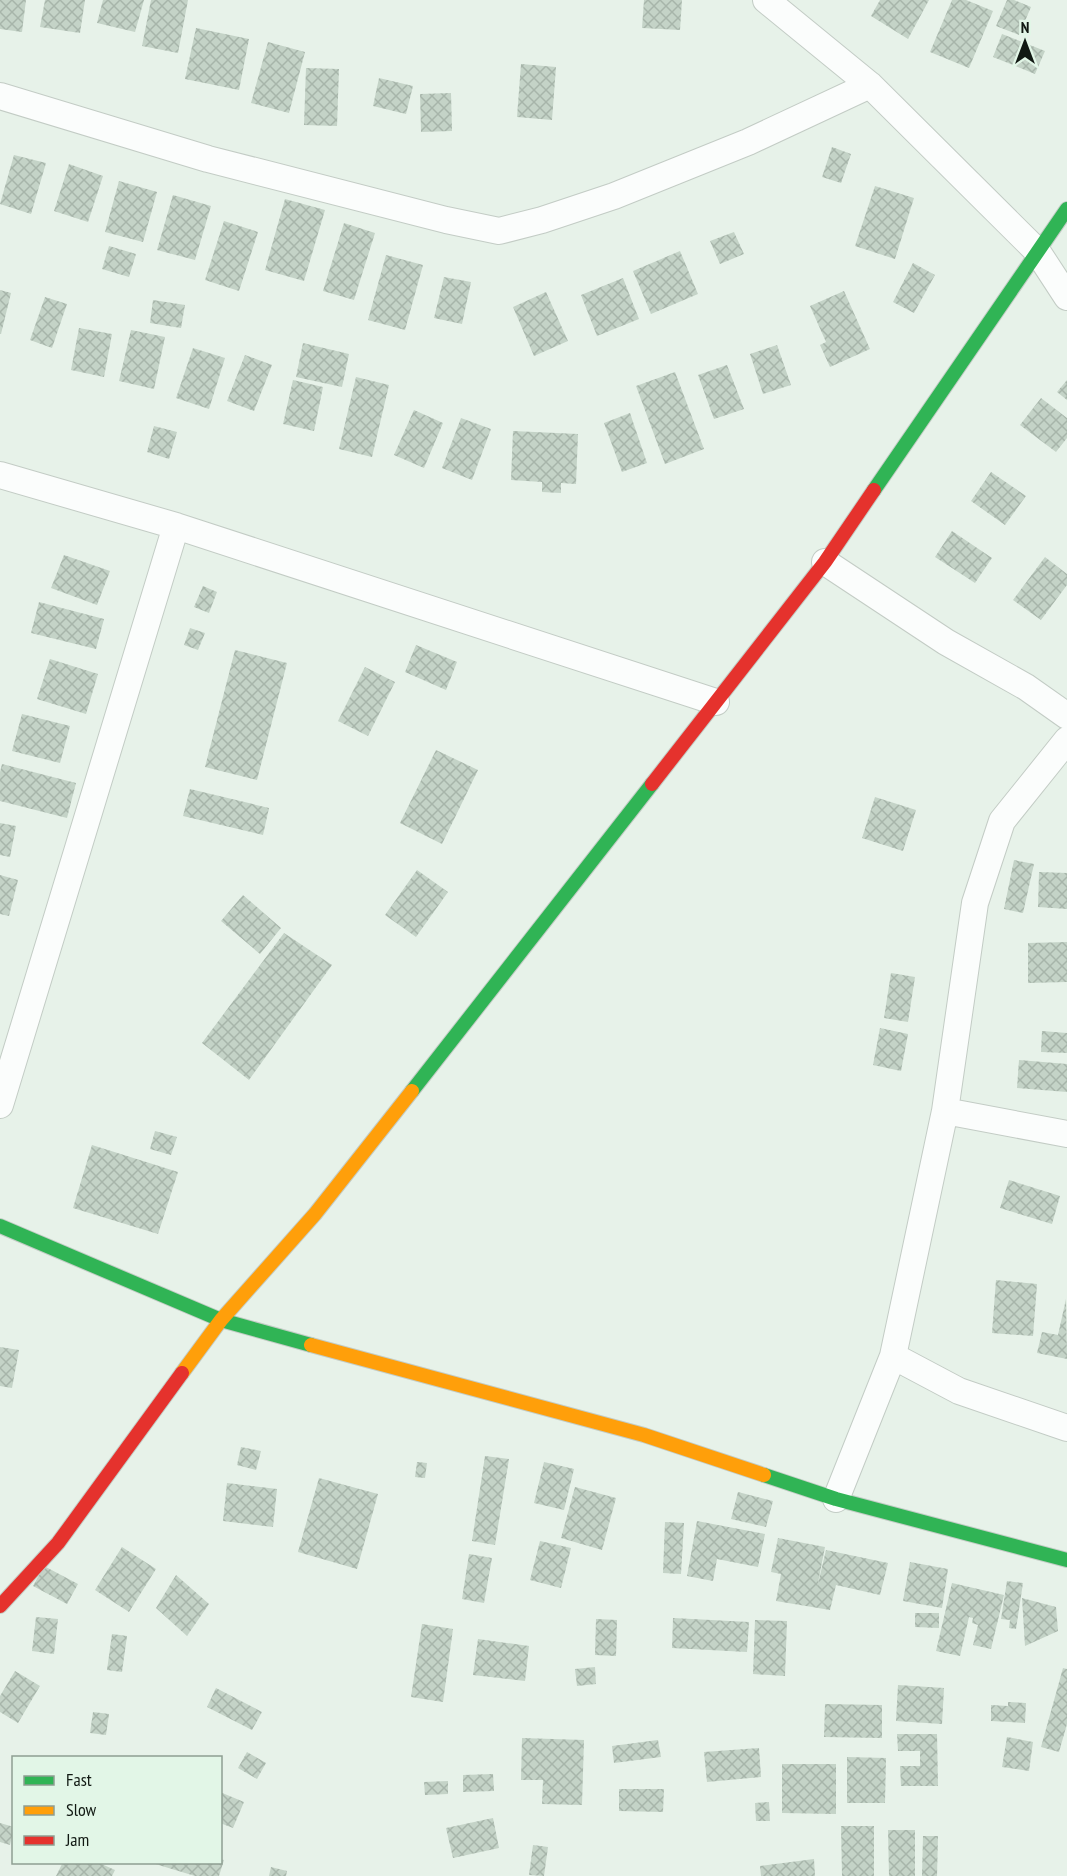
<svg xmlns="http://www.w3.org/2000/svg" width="1067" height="1876" font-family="'PT Sans Narrow',sans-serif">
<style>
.building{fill:url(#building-cross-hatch)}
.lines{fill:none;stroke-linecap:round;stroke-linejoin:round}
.street-casing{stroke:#c3ccc5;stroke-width:28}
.fast-casing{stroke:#c3ccc5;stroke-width:16}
.slow-casing{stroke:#c3ccc5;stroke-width:16}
.jam-casing{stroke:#c3ccc5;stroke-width:16}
.street{stroke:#fbfdfc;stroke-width:26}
.fast{stroke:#30b455;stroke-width:14}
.slow{stroke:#ff9f0a;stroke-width:14}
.jam{stroke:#e5322d;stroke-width:14}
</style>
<defs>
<pattern id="building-cross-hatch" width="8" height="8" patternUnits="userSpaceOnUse" patternTransform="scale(1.5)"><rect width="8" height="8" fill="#c4d3c7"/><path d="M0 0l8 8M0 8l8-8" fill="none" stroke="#a7b5aa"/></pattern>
</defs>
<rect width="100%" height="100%" fill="#e7f2e9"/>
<!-- building -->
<path class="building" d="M0 0H26L22 32 0 29Z
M45 0H85L80 33 40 27Z
M103 0H144L135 32 97 23Z
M151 0H188L178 53 142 46Z
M644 0H682L680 30 642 28Z
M880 0H929L908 39 871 16Z
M952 0H966L993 11 969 68 930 52Z
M1007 0H1014L1031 7 1019 35 996 26Z
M196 28 249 39 239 90 185 79Z
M1002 34 1045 51 1035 74 993 57Z
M268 42 305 52 289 113 251 103Z
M521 64 556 67 552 120 517 117Z
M306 68 339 69 337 126 304 125Z
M379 78 413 86 406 114 373 106Z
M451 93 452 131 421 132 420 94Z
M832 147 851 154 841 183 822 177Z
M14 155 46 163 31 214 0 204Z
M69 164 103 176 88 222 54 211Z
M119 181 157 192 143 242 105 232Z
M875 186 914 198 895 259 855 246Z
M173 195 211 206 195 260 157 250Z
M285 199 325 210 304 281 265 270Z
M224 221 258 232 239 291 205 280Z
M344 223 375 233 354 300 323 291Z
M734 232 744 254 720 264 710 241Z
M109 246 136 254 129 277 102 269Z
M680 251 698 294 651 314 633 271Z
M386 255 423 265 405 330 368 320Z
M913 263 935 275 914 313 893 302Z
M444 277 471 282 462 324 434 318Z
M623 278 639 319 597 336 581 295Z
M0 290 11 293 1 334H0Z
M844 291 870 349 830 367 820 345 826 342 810 306Z
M546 292 568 341 534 356 513 307Z
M45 297 67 304 52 348 30 340Z
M153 300 185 305 181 328 150 323Z
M79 328 112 334 104 377 71 370Z
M131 330 165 337 154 389 119 381Z
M303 343 349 354 342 387 296 377Z
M777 345 791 385 763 394 750 354Z
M193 348 225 358 209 409 176 398Z
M245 355 272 365 254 411 227 401Z
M727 365 744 409 714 419 698 375Z
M675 372 704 449 665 464 636 386Z
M356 377 389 385 372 457 339 449Z
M293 380 323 387 314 431 283 424Z
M1067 380V400L1057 392Z
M1041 398 1067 418V438L1056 452 1020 425Z
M414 410 443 423 424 468 394 455Z
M630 413 647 463 622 472 604 423Z
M461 418 491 429 472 480 442 468Z
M154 426 177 432 169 459 147 452Z
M513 431 578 434 576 484 561 483V493L542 492V482L511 480Z
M991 472 1026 496 1005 525 971 501Z
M952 531 992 558 975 583 935 557Z
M64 555 110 571 97 605 51 588Z
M1045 557 1067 574V585L1041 620 1013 600Z
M203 586 217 592 209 613 194 607Z
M39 602 104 619 96 649 31 633Z
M190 628 205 633 198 650 184 645Z
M416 645 457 662 446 690 405 672Z
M235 650 287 663 257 780 205 767Z
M50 659 98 674 86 714 37 699Z
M365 667 395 682 368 736 338 721Z
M22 714 70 726 60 763 12 751Z
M436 750 478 770 442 844 400 823Z
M2 764 76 783 67 818 0 801V772Z
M190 789 269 808 263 835 183 816Z
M875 797 916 810 903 851 862 838Z
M0 823 16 826 10 857 0 855Z
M1014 860 1034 864 1023 913 1004 909Z
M417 870 448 892 416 937 385 915Z
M1039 872 1067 873V909L1038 907Z
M0 875 18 880 9 916 0 914Z
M243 895 281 928 260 954 221 921Z
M284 933 332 965 249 1080 202 1043Z
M1067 942V982L1028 983V943Z
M891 973 915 977 908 1022 884 1018Z
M880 1028 908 1034 901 1071 873 1065Z
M1042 1031 1067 1033V1053L1041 1052Z
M1019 1060 1067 1064V1092L1017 1088Z
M155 1131 177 1137 171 1155 150 1149Z
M92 1145 178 1172 158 1234 73 1208Z
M1009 1180 1060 1196 1052 1224 1000 1208Z
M996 1280 1037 1284 1033 1336 992 1333Z
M1066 1299 1067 1359 1037 1353 1042 1332 1058 1335Z
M0 1347 19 1350 12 1388 0 1386Z
M241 1447 261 1451 256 1470 237 1465Z
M485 1456 509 1459 495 1545 472 1541Z
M417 1462 427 1463 425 1478 415 1477Z
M544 1462 574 1469 564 1510 534 1503Z
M319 1478 378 1494 357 1569 298 1552Z
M227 1483 277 1489 273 1527 223 1521Z
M575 1487 616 1498 602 1550 561 1538Z
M738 1492 773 1501 766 1527 731 1519Z
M697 1521 765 1534 758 1567 717 1559 713 1581 687 1576Z
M665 1522 684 1523 681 1574 663 1573Z
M778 1538 825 1547 817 1588 826 1550 888 1563 880 1595 836 1585 830 1610 776 1601 781 1574 771 1572Z
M540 1541 571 1548 561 1588 530 1580Z
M122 1547 156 1569 129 1612 95 1590Z
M469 1554 492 1558 484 1603 462 1599Z
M910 1562 948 1569 942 1608 903 1601Z
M44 1566 78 1584 67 1604 33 1586Z
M176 1575 209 1604 187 1636 156 1608Z
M1007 1581 1023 1583 1016 1629 1009 1628 1010 1620 1001 1619Z
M952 1583 1004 1595 991 1649 973 1645 978 1625 972 1623 973 1618 969 1617 960 1656 936 1651Z
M1022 1598 1056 1607 1058 1631 1025 1646Z
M915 1613H939V1628L915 1627Z
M36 1617 58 1619 54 1654 32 1651Z
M673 1618 749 1622 747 1652 672 1648Z
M596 1619 617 1620 616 1656 595 1655Z
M755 1620 787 1621 785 1676 753 1674Z
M422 1624 453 1629 443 1702 411 1697Z
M112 1634 127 1636 122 1672 107 1670Z
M478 1639 529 1646 525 1681 473 1675Z
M595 1667 596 1684 577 1686 575 1669Z
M1063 1668 1067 1669V1724L1059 1752 1041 1747Z
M15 1671 40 1686 18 1723 0 1712V1696Z
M898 1685 944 1688 942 1724 896 1721Z
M216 1688 262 1712 252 1730 207 1707Z
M1008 1702 1026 1703 1025 1723 991 1721V1705L1008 1706Z
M825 1704 882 1705V1738L824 1737Z
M93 1712 109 1714 106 1735 90 1733Z
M897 1734H937L938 1786H901L900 1766H920V1751H898Z
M1007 1737 1033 1742 1029 1771 1002 1767Z
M522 1738 584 1740 582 1805 542 1804 543 1780H521Z
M658 1740 661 1757 614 1763 612 1746Z
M759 1748 761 1777 707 1782 704 1752Z
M247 1752 266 1763 257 1779 238 1768Z
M847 1757 886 1758 885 1803H847Z
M782 1764H836V1814L782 1813Z
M493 1774 494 1791 463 1792V1775Z
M448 1781V1794L425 1795 424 1782Z
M619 1789H664L663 1812 619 1811Z
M220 1792 244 1802 233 1828 220 1823Z
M769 1802 770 1821H756L755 1803Z
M493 1818 499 1848 453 1858 446 1828Z
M0 1823 14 1827 10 1845 0 1842Z
M841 1826H874V1876H842Z
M888 1830H915V1876H889Z
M923 1836H938L937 1876H922Z
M533 1845 548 1847 544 1876 529 1875Z
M220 1859 224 1860 219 1876H195L152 1863 220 1862Z
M814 1859 815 1876H761L760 1866Z
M63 1862H97L115 1870 112 1876H56Z
M271 1867 287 1871 286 1876H269Z"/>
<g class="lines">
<!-- street casing -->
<g class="street-casing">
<path id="street" d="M766 0 870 85 1037 251 1067 297
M0 96 208 159 446 220 499 231 542 220 614 196 748 142 870 85
M0 475 176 526 716 702
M825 562 946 642 1026 687 1067 716
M0 1105 176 526
M945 1111 1067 1134
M893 1356 959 1391 1067 1428
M836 1499 893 1356 945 1111 975 903 1002 821 1067 740"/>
</g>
<!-- fast casing -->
<g class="fast-casing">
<path id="fast" d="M874 490 1067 209
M412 1091 652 784
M0 1226 221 1320 311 1345
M764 1475 836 1499 1067 1560"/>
</g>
<!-- slow casing -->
<g class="slow-casing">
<path id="slow" d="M311 1345 644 1435 764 1475
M182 1373 221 1320 315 1214 412 1091"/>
</g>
<!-- jam casing -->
<g class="jam-casing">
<path id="jam" d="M652 784 825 562 874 490
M0 1606 58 1543 182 1373"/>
</g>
<!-- street -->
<use href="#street" class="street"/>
<!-- fast -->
<use href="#fast" class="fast"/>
<!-- slow -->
<use href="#slow" class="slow"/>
<!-- jam -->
<use href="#jam" class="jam"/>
</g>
<!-- legend -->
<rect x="12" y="1756" width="210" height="108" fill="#e2f6e7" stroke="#8e9e92" stroke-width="1.5"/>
<rect x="24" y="1776" width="30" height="9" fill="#30b455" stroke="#8e9e92" stroke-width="1.5"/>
<text x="66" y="1786" font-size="18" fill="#111913">Fast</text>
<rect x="24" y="1806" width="30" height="9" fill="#ff9f0a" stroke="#8e9e92" stroke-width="1.5"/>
<text x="66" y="1816" font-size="18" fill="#111913">Slow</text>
<rect x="24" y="1836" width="30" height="9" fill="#e5322d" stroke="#8e9e92" stroke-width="1.5"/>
<text x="66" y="1846" font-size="18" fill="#111913">Jam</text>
<!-- north arrow -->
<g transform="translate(1025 42)" stroke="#e2f6e7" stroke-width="4.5" paint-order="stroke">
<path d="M0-4.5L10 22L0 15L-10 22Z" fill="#111913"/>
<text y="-9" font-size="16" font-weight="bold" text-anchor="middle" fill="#111913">N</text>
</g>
</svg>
